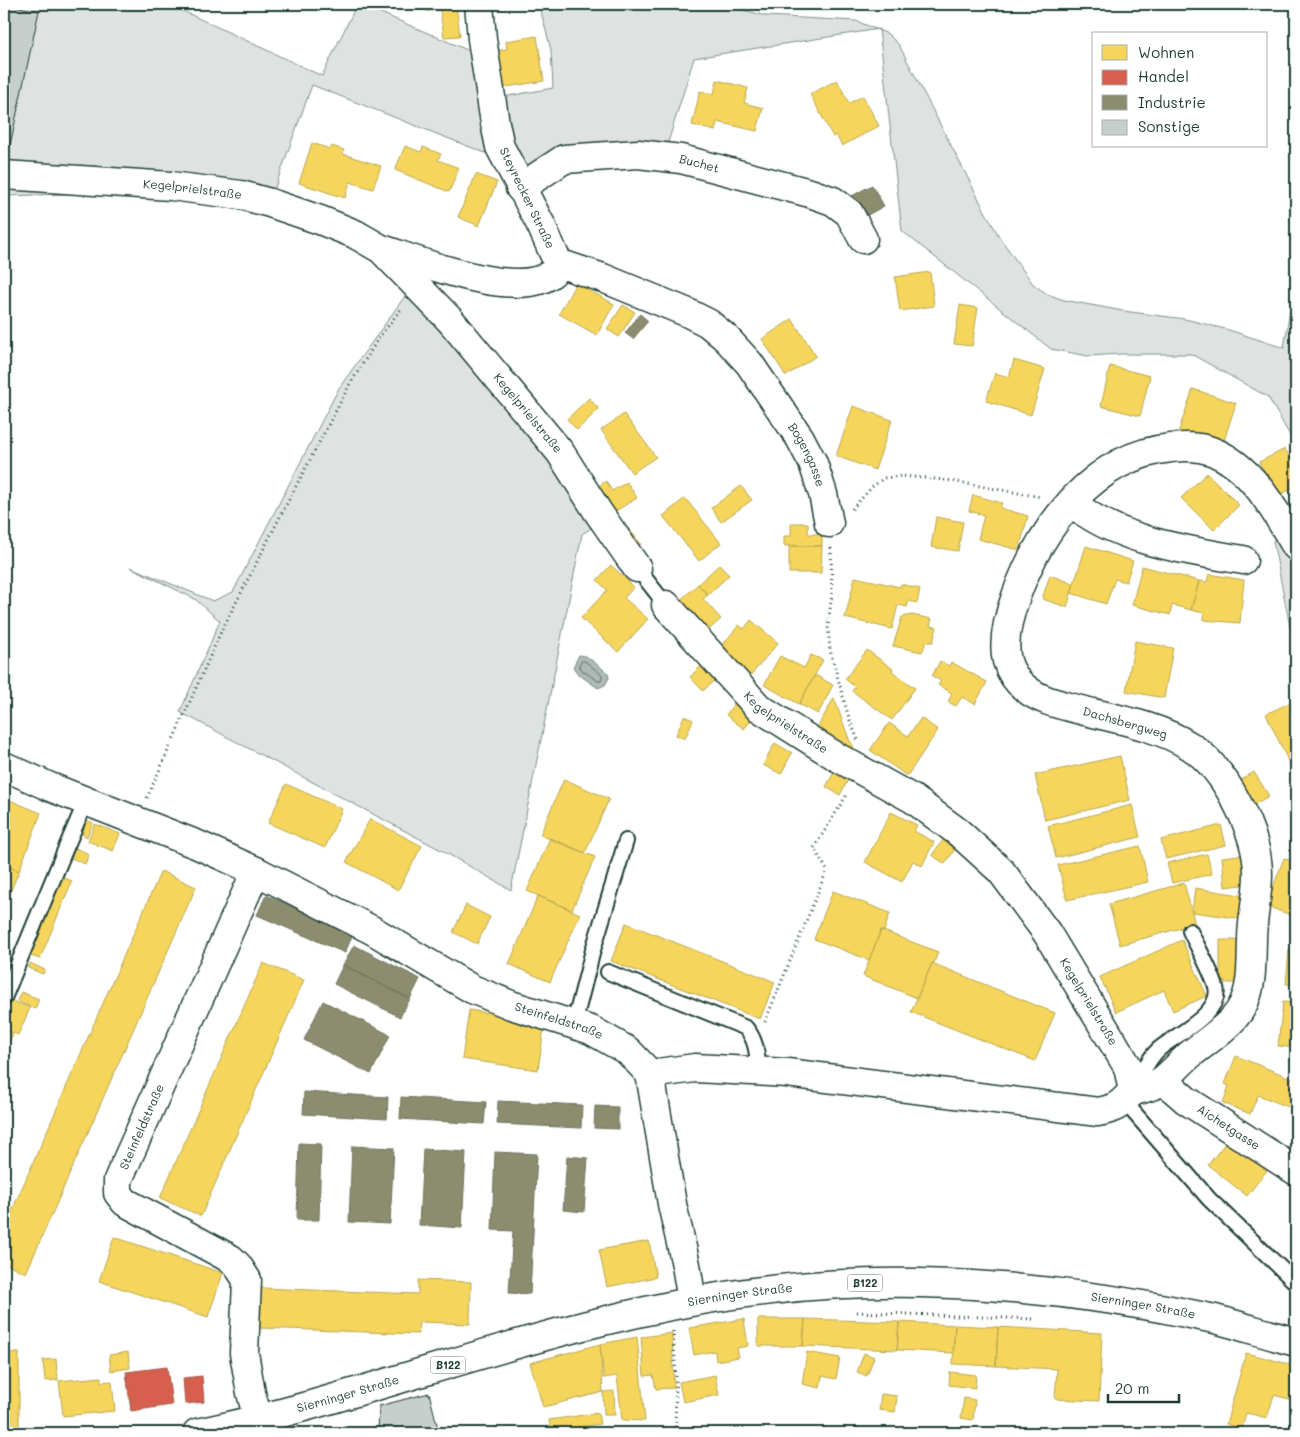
<svg xmlns="http://www.w3.org/2000/svg" width="1300" height="1437" font-family="Mali,sans-serif">
<style>
.green{fill:#dee3e2;stroke:#7e908b}
.water{fill:#afbab7;stroke:#758883}
.homes{fill:#f6d55c;stroke:#b6a750}
.shops{fill:#d6604d;stroke:#9f5646}
.industry{fill:#8c8c6e;stroke:#6b745d}
.lines{fill:none;stroke-linecap:round;stroke-linejoin:round}
.shore{stroke:#596f68;stroke-width:1}
.building{fill:#c7cfcc;stroke:#1f3d34}
.service-casing{stroke:#1f3d34;stroke-width:18}
.minor-casing{stroke:#1f3d34;stroke-width:31}
.primary-casing{stroke:#1f3d34;stroke-width:31}
.path{stroke:#1f3d34;stroke-width:3;stroke-dasharray:1 4;stroke-linecap:butt}
.service{stroke:#fff;stroke-width:14}
.minor{stroke:#fff;stroke-width:28}
.primary{stroke:#fff;stroke-width:28}
.labels{text-anchor:middle;stroke-width:5;stroke-linejoin:round;paint-order:stroke}
.shield{fill:#fff;stroke:#627771;stroke-width:1}
.shield-label{font-size:11px;font-weight:bold;fill:#1f3d34}
.street-label{font-size:12px;fill:#1f3d34;stroke:#fff}
</style>
<rect width="100%" height="100%" fill="#fff"/>
<filter id="ink" filterUnits="userSpaceOnUse"><feTurbulence type="fractalNoise" baseFrequency=".02" numOctaves="2"/><feDisplacementMap in="SourceGraphic" scale="10" xChannelSelector="R" yChannelSelector="G"/><feConvolveMatrix kernelMatrix="1 2 1 2 8 2 1 2 1" color-interpolation-filters="sRGB"/></filter>
<g filter="url(#ink)">
<!-- green -->
<path class="green" d="M4 4H168L322 76 357 4H360L479 55 498 158 312 85 273 193 160 191 4 196Z
M539 4H721L766 16 856 21 888 34 899 45 986 213 1000 238 1033 284 1047 294 1064 300 1123 311 1185 319 1229 330 1284 348 1296 270V334L1294 352 1296 358V446L1268 397 1191 354H1120L1088 356 1051 349 902 231 879 29 694 58 666 149 530 171 516 163 497 98 553 88 551 50Z
M410 289 501 390 596 525 582 534 511 890 441 850 180 712 220 621 195 599 130 567 213 601 233 592 339 388Z
M1283 535 1296 559V641L1291 632 1273 541Z"/>
<!-- water -->
<path class="water" d="M579 655 586 656 608 673 609 678 605 685 598 688 578 674 573 667Z"/>
<!-- homes -->
<path class="homes" d="M426 4H456L460 36 444 37 440 10 427 11Z
M537 36 544 81 500 88 494 51 507 49 506 41Z
M717 80 748 88 744 103 763 108 757 131 717 122 715 131 692 125 700 91 714 94Z
M837 80 849 103 863 96 879 126 842 146 836 135 833 137 810 94Z
M312 143 330 149 332 146 344 150 343 154 381 166 373 189 350 182 345 198 299 183Z
M405 146 421 152 423 147 441 154 438 160 459 168 449 192 395 170Z
M476 174 497 182 479 226 458 217Z
M930 272 934 306 900 311 895 277Z
M576 283 614 304 597 335 559 314Z
M623 305 635 312 619 337 607 329Z
M960 305 978 308 972 346 954 344Z
M792 319 816 356 786 376 762 339Z
M1014 360 1045 369 1031 415 986 401 995 373 1009 377Z
M1110 366 1150 376 1140 416 1101 406Z
M1193 389 1236 403 1222 447 1178 433Z
M589 398 599 409 577 430 567 419Z
M853 406 892 420 875 470 836 456Z
M624 414 656 457 632 473 601 430Z
M1285 449 1294 463 1291 465 1296 473V487L1279 495 1259 462Z
M1207 473 1239 505 1214 530 1181 498Z
M606 481 612 491 627 482 637 498 609 515 594 489Z
M741 486 752 500 721 522 711 508Z
M973 495 1002 503 1000 508 1028 516 1019 550 978 539 984 515 969 511Z
M685 498 721 543 699 561 663 516Z
M936 517 963 522 958 551 931 547Z
M791 523H808V534H822V546H784V536H791Z
M628 528 641 544 633 549 621 533Z
M789 546H822L821 573H789Z
M1086 546 1133 561 1126 582 1115 579 1106 604 1071 593Z
M611 565 634 587 624 598 648 619 618 652 581 618 607 590 597 580Z
M719 565 729 575 708 595 698 584Z
M1142 566 1199 581 1191 610 1172 605 1170 615 1132 605Z
M1209 574 1244 580 1240 623 1204 620V613L1191 610 1199 581 1207 582Z
M1050 575 1074 584 1067 607 1042 599Z
M855 577 900 587 901 584 920 589 917 603 909 601 907 607 898 605 892 629 845 618Z
M698 584 708 595 703 599 721 619 703 635 675 605Z
M912 615 932 619 930 626 937 627 933 642H926L922 652 893 646 902 617Z
M751 620 778 643 750 676 719 649 739 625 744 629Z
M1135 641 1173 648 1164 698 1126 691Z
M867 650 893 669 892 671 915 688 892 720 852 691 855 687 845 679Z
M811 655 823 660 799 704 764 685 780 656 804 668Z
M940 661 949 666 951 662 987 682 975 704 962 697 956 706 948 702 952 693 938 685 941 681 932 676Z
M703 664 717 678 703 691 690 677Z
M815 675 833 685 818 714 799 704Z
M834 698 849 739 859 756 813 735Z
M1296 700V762L1290 765 1266 714Z
M736 701 755 716 744 729 726 715Z
M684 716 693 720 685 739 676 735Z
M921 718 938 730 907 776 870 750 889 723 908 736Z
M775 743 792 753 781 774 763 765Z
M1120 756 1130 800 1045 820 1035 775Z
M834 772 848 780 840 795 826 787Z
M1254 772 1269 796 1251 806 1236 783Z
M564 779 609 799 585 853 540 835Z
M286 784 342 809 325 848 268 823Z
M7 799 41 813 19 871 4 865V808Z
M1132 805 1140 837 1056 858 1048 826Z
M891 812 917 825 914 831 934 842 922 866 913 861 902 882 865 862Z
M370 819 422 846 398 890 346 862Z
M86 820 93 823 87 837 80 833Z
M95 824 120 834 113 851 88 841Z
M1221 825 1226 845 1166 859 1161 840Z
M550 838 595 857 572 910 527 891Z
M943 840 955 849 945 864 932 855Z
M1140 846 1148 882 1067 900 1058 865Z
M73 847 89 854 85 864 69 857Z
M1207 854 1212 874 1172 883 1167 863Z
M1247 854 1250 884 1225 887 1222 857Z
M1284 858 1296 863V917L1266 906Z
M4 865 19 871 4 907Z
M161 871 196 887 26 1273 4 1263V1229Z
M60 876 72 881 40 959 28 955Z
M1184 883 1195 924 1120 945 1109 904Z
M1195 888 1247 896 1244 919 1192 912Z
M833 891 890 913 884 931 881 930 869 960 814 939Z
M538 896 580 914 550 982 509 964Z
M466 905 490 917 477 944 453 932Z
M626 923 775 982 760 1019 611 961Z
M881 930 938 952 934 963H932L917 998 863 976Z
M1182 940 1207 996 1173 1011 1164 990 1116 1012 1100 977Z
M1220 940H1243L1244 983H1220Z
M1289 949H1296V985L1286 984Z
M30 963 45 970 43 974 28 968Z
M263 963 304 980 201 1216 160 1198Z
M932 963 1055 1013 1035 1061 911 1012Z
M21 992 39 999 35 1009 17 1001Z
M10 1000 30 1008 18 1035 4 1029V1014Z
M1283 1002 1296 1003V1048L1278 1046Z
M469 1010 545 1021 538 1070 462 1059Z
M4 1029 13 1033 4 1055Z
M1236 1056 1296 1080V1110L1258 1095 1250 1114 1223 1103 1229 1086 1225 1084Z
M1229 1138 1268 1169 1247 1196 1208 1165Z
M114 1237 223 1273 208 1317 99 1281Z
M649 1241 656 1277 607 1287 599 1250Z
M418 1280 471 1282 470 1324 419 1322 418 1334 259 1328 260 1288 418 1294Z
M744 1319 748 1346 737 1348 739 1357 716 1361 715 1351 694 1355 689 1328Z
M758 1319H805L803 1346H758Z
M805 1319 899 1322 897 1350 803 1346Z
M899 1322 955 1325 953 1353 897 1350Z
M955 1325 998 1327 996 1366 953 1364Z
M998 1327 1102 1333 1099 1401 1055 1399 1057 1369 996 1366Z
M672 1333 674 1388 656 1389 653 1375 644 1376 641 1337Z
M637 1337 645 1421 622 1420 617 1376 604 1378 600 1344Z
M600 1344 603 1392 543 1407 530 1363Z
M128 1352 130 1368 111 1371 109 1355Z
M807 1352 840 1358 836 1379 822 1376 820 1388 802 1384Z
M4 1353H19V1426H4Z
M864 1353 874 1357 867 1376 857 1372Z
M1246 1353 1296 1366V1401L1274 1395 1267 1418 1246 1413 1242 1429 1226 1424Z
M56 1359 58 1380 45 1381 43 1360Z
M950 1372 976 1375 975 1388 949 1385Z
M715 1375 719 1395 683 1402 679 1382Z
M101 1377V1382L112 1381 115 1411 63 1416 59 1381Z
M614 1391 615 1415H604L603 1392Z
M881 1394 897 1396 895 1412 879 1410Z
M964 1398 975 1400 973 1420 961 1418Z
M598 1413 600 1424 551 1431 549 1420Z
M1215 1428 1231 1433H1213Z"/>
<!-- shops -->
<path class="shops" d="M167 1367 172 1405 131 1411 126 1372Z
M202 1376 204 1402 185 1404 183 1378Z"/>
<!-- industry -->
<path class="industry" d="M872 185 884 206 862 218 850 197Z
M640 314 648 321 633 339 625 333Z
M266 895 353 934 345 953 257 915Z
M354 945 420 979 410 999 343 965Z
M343 965 410 999 400 1017 334 984Z
M323 1001 390 1035 371 1074 304 1040Z
M304 1092 388 1097 387 1119 303 1114Z
M401 1097 486 1102 484 1124 400 1119Z
M498 1101 582 1105 581 1128 497 1124Z
M595 1106 618 1107V1129L594 1128Z
M299 1143 321 1144 319 1220H297Z
M352 1146 394 1148 390 1224 349 1222Z
M423 1149 466 1152 462 1228 419 1225Z
M495 1152 537 1154 530 1294 509 1293 513 1231 492 1230Z
M567 1156 588 1158 584 1212 563 1210Z"/>
<g class="lines">
<!-- shore -->
<path class="shore" d="M582 661H585L602 675 601 681H598L582 670 579 666Z"/>
</g>
<!-- building -->
<path class="building" d="M4 4 39 11 6 164H4Z
M429 1393 439 1433H378L379 1406Z"/>
<g class="lines">
<!-- service casing -->
<g class="service-casing">
<path id="service" d="M637 568 666 605
M608 972 746 1028C757 1041 757 1055 759 1072
M4 998 65 850 86 801
M574 1024 593 950 626 841
M1134 1088C1141 1075 1148 1059 1159 1049 1175 1035 1223 1013 1216 987 1211 970 1198 948 1190 931
M1124 1101 1209 1199 1296 1283"/>
</g>
<!-- minor casing -->
<g class="minor-casing">
<g id="minor">
<path id="s1" d="M4 175 171 186 241 195 270 203 320 220 355 234 381 249 451 321 560 452 598 512 637 568"/>
<path id="s2" d="M520 188 564 159 638 154 681 159 810 193 833 201 849 213 863 239"/>
<path d="M385 250C421 262 520 301 552 273 555 271 556 266 558 263L541 225 500 147 495 123 482 39 479 4"/>
<path id="s3" d="M558 263 603 278 686 312 708 323 726 338 749 363 800 438 813 463 823 494 829 523"/>
<path d="M1071 502C1117 541 1185 550 1243 560"/>
<path id="s4" d="M666 605 758 707 837 757 913 799 958 832 1001 871 1047 933 1128 1067 1133 1091"/>
<path id="s5" d="M4 766 50 787 198 845 256 871 372 930 472 989 511 1005 591 1030 628 1051 650 1074 672 1204 686 1265 692 1301"/>
<path d="M256 871 118 1180V1193L125 1202 231 1259 238 1266 247 1280 244 1353 251 1393 258 1419"/>
<path d="M650 1074 695 1068 787 1073 1098 1112C1116 1109 1121 1104 1133 1091"/>
<path id="s6" d="M1163 1080 1186 1100 1296 1171"/>
<path d="M1133 1091C1143 1089 1155 1086 1163 1080 1173 1072 1182 1061 1192 1053 1206 1042 1221 1032 1234 1018 1254 996 1251 967 1252 940 1252 918 1258 896 1258 874 1258 833 1225 768 1190 746 1158 726 1117 719 1081 710 1062 705 1040 701 1025 688 1016 681 1010 671 1007 661 1002 640 1009 615 1016 596 1041 527 1093 456 1171 448 1186 446 1200 446 1214 452 1253 468 1275 511 1296 546"/>
</g>
</g>
<!-- primary casing -->
<g class="primary-casing">
<g id="primary">
<path id="s7" d="M197 1433C333 1405 464 1355 599 1322 656 1308 714 1296 771 1290 915 1273 1074 1288 1215 1319 1242 1326 1269 1335 1296 1342"/>
</g>
</g>
<!-- path -->
<path class="path" d="M852 509 872 487 884 478 902 476 946 480 1041 497
M831 548 832 593 828 626 830 650 849 718 858 740
M147 798 220 634 284 509 350 384 380 336 402 308
M765 1022 827 870 814 848 848 793
M857 1312 1035 1319
M673 1331 676 1375 675 1433"/>
<!-- service -->
<use href="#service" class="service"/>
<!-- minor -->
<use href="#minor" class="minor"/>
<!-- primary -->
<use href="#primary" class="primary"/>
</g>
</g>
<g class="labels">
<!-- shield labels -->
<g class="shield">
<rect x="847.5" y="1274.5" width="35" height="17" rx="4"/>
<rect x="430.5" y="1356.5" width="35" height="17" rx="4"/>
</g>
<g class="shield-label">
<text x="865" y="1287">B122</text>
<text x="448" y="1369">B122</text>
</g>
<!-- street labels -->
<g class="street-label">
<text dy="4" stroke="none"><textPath href="#s2" startOffset="189">Buchet</textPath></text>
<text dy="4" stroke="none"><textPath href="#s1" startOffset="189">Kegelprielstraße</textPath></text>
<text transform="translate(527 198) rotate(64)" y="4">Steyrecker Straße</text>
<text dy="4" stroke="none"><textPath href="#s1" startOffset="609">Kegelprielstraße</textPath></text>
<text dy="4" stroke="none"><textPath href="#s3" startOffset="328">Bogengasse</textPath></text>
<text dy="4" stroke="none"><textPath href="#s4" startOffset="169">Kegelprielstraße</textPath></text>
<text transform="translate(1125 723) rotate(16)" y="4">Dachsbergweg</text>
<text dy="4" stroke="none"><textPath href="#s4" startOffset="589">Kegelprielstraße</textPath></text>
<text dy="4" stroke="none"><textPath href="#s5" startOffset="612">Steinfeldstraße</textPath></text>
<text transform="translate(142 1127) rotate(-66)" y="4">Steinfeldstraße</text>
<text dy="4" stroke="none"><textPath href="#s6" startOffset="81">Aichetgasse</textPath></text>
<text dy="4" stroke="none"><textPath href="#s7" startOffset="561">Sierninger Straße</textPath></text>
<text dy="4" stroke="none"><textPath href="#s7" startOffset="966">Sierninger Straße</textPath></text>
<text dy="4" stroke="none"><textPath href="#s7" startOffset="156">Sierninger Straße</textPath></text>
</g>
</g>
<!-- margin -->
<rect width="1300" height="1437" fill="none" stroke="#fff" stroke-width="20"/>
<rect x="10" y="10" width="1280" height="1417" fill="none" stroke="#1f3d34" stroke-width="2" filter="url(#ink)"/>
<!-- legend -->
<rect x="1092" y="32" width="175" height="115" fill="#ffffff" stroke="#a5b1ae"/>
<rect x="1102" y="45" width="25" height="15" fill="#f6d55c" stroke="#a5b1ae"/>
<text x="1138" y="58" font-size="15" fill="#1f3d34">Wohnen</text>
<rect x="1102" y="70" width="25" height="15" fill="#d6604d" stroke="#a5b1ae"/>
<text x="1138" y="82" font-size="15" fill="#1f3d34">Handel</text>
<rect x="1102" y="95" width="25" height="15" fill="#8c8c6e" stroke="#a5b1ae"/>
<text x="1138" y="108" font-size="15" fill="#1f3d34">Industrie</text>
<rect x="1102" y="120" width="25" height="15" fill="#c7cfcc" stroke="#a5b1ae"/>
<text x="1138" y="132" font-size="15" fill="#1f3d34">Sonstige</text>
<!-- scale -->
<path d="M1108 1394v8h71v-8" fill="none" stroke="#1f3d34" stroke-width="2.5"/>
<text x="1115" y="1394" font-size="15" fill="#1f3d34" stroke="#ffffff" stroke-width="4" paint-order="stroke">20 m</text>
</svg>
